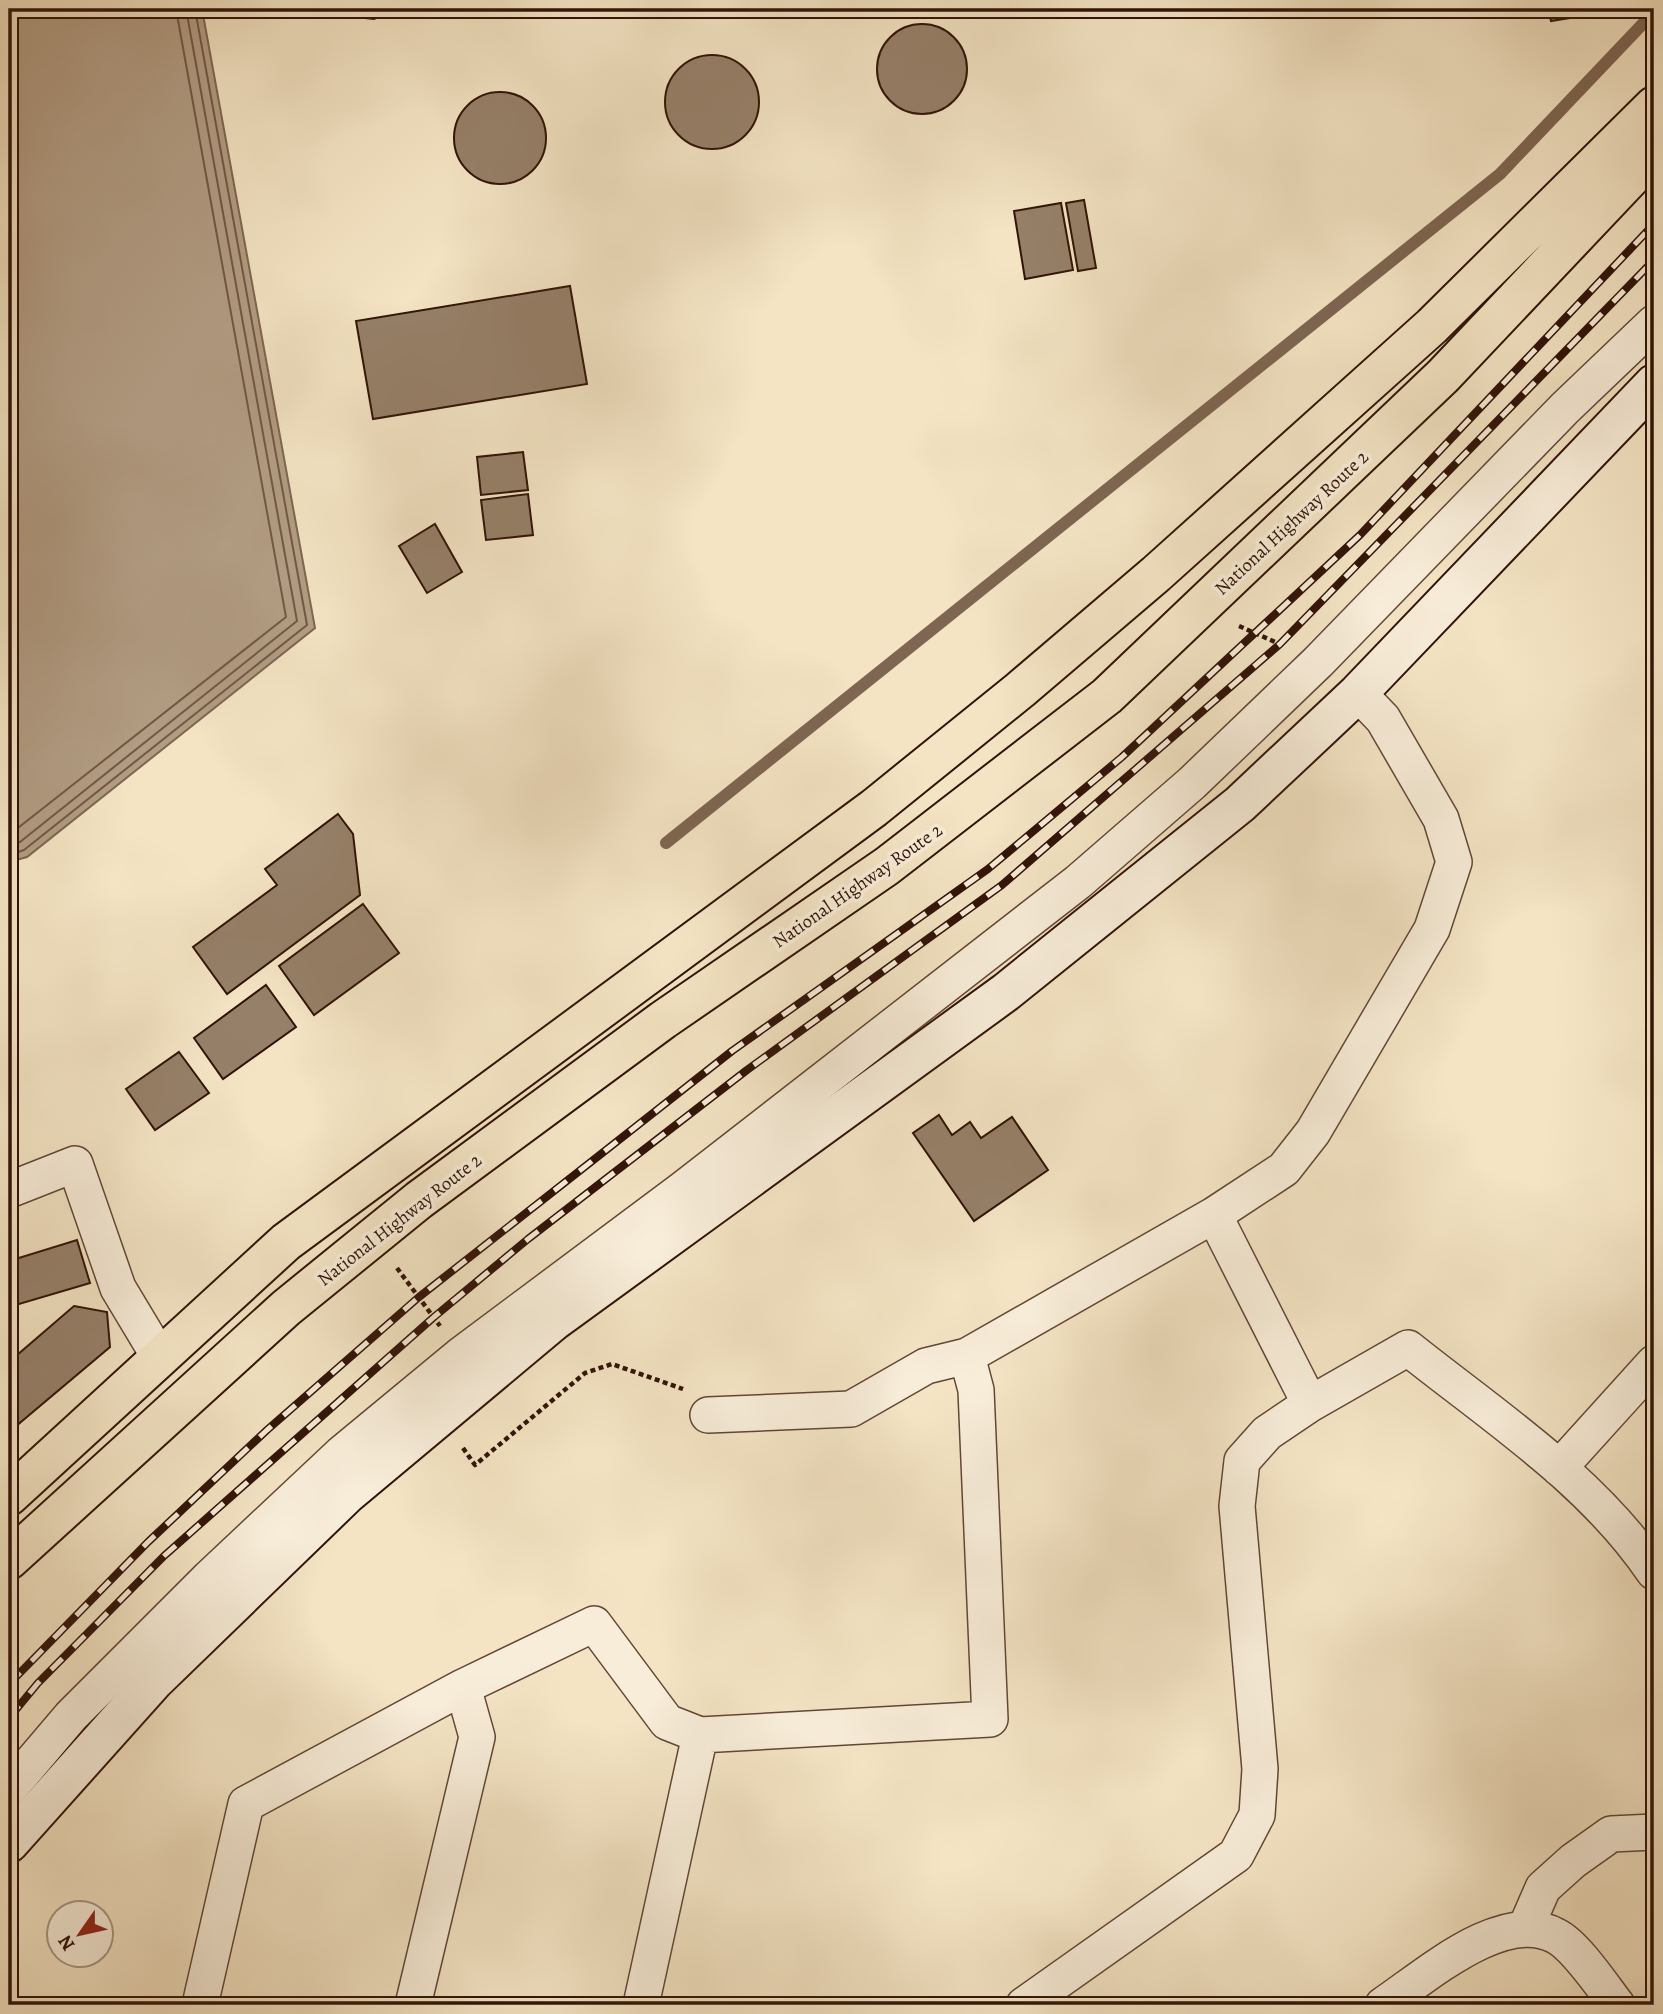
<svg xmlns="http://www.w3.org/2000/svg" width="1663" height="2014" font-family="Alegreya,serif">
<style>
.water{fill:#b29d84;stroke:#7e6652;stroke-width:2}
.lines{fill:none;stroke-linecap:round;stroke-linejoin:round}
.shore{stroke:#725846;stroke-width:2}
.stream{stroke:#7e6652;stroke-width:12}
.building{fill:#968069;stroke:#311307;stroke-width:2}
.street-casing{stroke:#624736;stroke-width:38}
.secondary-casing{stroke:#311307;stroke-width:42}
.highway-casing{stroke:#311307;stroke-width:42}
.path{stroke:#311307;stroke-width:4.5;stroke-dasharray:5 3.5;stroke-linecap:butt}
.street{stroke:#f8edd9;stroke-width:35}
.secondary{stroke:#f8edd9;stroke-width:38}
.highway{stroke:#f4e4c4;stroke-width:38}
.rail-casing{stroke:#311307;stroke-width:8}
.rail{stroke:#f8edd9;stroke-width:5;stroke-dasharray:16;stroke-linecap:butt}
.labels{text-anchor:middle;stroke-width:7;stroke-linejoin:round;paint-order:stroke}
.street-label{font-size:19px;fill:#311307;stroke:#f8edd9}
</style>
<rect width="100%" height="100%" fill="#f4e4c4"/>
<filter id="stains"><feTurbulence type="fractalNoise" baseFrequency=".00286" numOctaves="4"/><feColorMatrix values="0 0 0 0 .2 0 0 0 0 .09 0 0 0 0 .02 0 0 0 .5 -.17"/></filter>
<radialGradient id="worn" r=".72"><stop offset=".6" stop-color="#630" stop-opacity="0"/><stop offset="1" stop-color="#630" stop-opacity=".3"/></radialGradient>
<!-- water -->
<path class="water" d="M9 9H202L315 628 27 857 9 862Z"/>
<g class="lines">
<!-- shore -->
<path class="shore" d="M9 835 286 617 176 9
M9 846 20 842 297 621 186 9
M9 855 24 850 307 625 195 9"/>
<!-- stream -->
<path class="stream" d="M666 843 1500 174 1654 12"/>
</g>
<!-- building -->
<path class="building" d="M338 9H397L374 19 356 17Z
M1548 9H1588L1589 15 1551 21Z
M877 69a45 45 0 1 1 90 0a45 45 0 1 1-90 0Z
M665 102a47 47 0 1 1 94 0a47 47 0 1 1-94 0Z
M454 138a46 46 0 1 1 92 0a46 46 0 1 1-92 0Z
M1084 200 1096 268 1078 271 1066 203Z
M1061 203 1073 270 1025 279 1014 211Z
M570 286 587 384 373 419 356 321Z
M523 452 528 490 481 495 477 457Z
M528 494 533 535 486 540 481 500Z
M435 524 462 572 427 593 399 546Z
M338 814 353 834 360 895 227 994 193 947 277 885 265 869Z
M363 904 399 953 314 1015 279 966Z
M266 985 296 1027 223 1079 194 1038Z
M179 1052 209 1093 155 1130 126 1089Z
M939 1115 952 1135 970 1122 981 1138 1012 1117 1048 1170 974 1221 913 1133Z
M77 1240 90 1283 9 1307V1261Z
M74 1306 107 1312 110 1347 9 1432V1362Z"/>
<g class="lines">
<!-- street casing -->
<g class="street-casing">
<path id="street" d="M9 1190 75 1164 118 1288 160 1358
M1214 1215 1310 1404
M708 1415 851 1409 926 1366 967 1356 1214 1215 1284 1169 1313 1132 1432 929 1454 862 1441 819 1383 719 1358 693
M1559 1468 1654 1363
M9 1789 71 1716 209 1578 341 1454 462 1354 683 1189 1078 882 1192 783 1318 662 1565 408 1654 323
M1526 1927 1543 1888 1573 1861 1611 1834 1654 1832
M200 2005 246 1804 463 1687 594 1624 667 1722 700 1735 990 1719 976 1390 967 1356
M413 2005 477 1737 463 1687
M641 2005 700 1735
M1024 2005 1236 1855 1257 1815 1260 1769 1237 1506 1242 1461 1267 1433 1310 1404 1408 1348C1493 1416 1592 1480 1654 1572
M1383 2005C1425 1977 1503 1907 1556 1936 1576 1946 1603 1987 1617 2005"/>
</g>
<!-- secondary casing -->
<g class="secondary-casing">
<path id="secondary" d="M9 1843 154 1681 346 1495 554 1321 1006 992 1240 804 1358 693 1654 384"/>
</g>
<!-- highway casing -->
<g class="highway-casing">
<path id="highway" d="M9 1496 286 1242 874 808 1020 690 1156 574 1432 326 1654 106
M9 1560 286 1308 419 1200 663 1020 887 866 1107 696 1443 376 1654 153"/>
</g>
<!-- path -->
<path class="path" d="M1239 626 1282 645
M397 1268 440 1326
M463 1448 475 1465 585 1373 612 1364 683 1389"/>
<!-- street -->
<use href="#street" class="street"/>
<!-- secondary -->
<use href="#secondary" class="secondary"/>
<!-- highway -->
<use href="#highway" class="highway"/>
<!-- rail casing -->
<g class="rail-casing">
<path id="rail" d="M9 1684 148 1542 267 1430 419 1297 732 1051 988 869 1122 757 1360 535 1654 224
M9 1718 38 1683 164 1556 434 1317 528 1239 747 1070 1002 885 1280 644 1654 260"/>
</g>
<!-- rail -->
<use href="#rail" class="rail"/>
</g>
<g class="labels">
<!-- street labels -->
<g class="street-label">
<text transform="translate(1291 522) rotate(-43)" y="7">National Highway Route 2</text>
<text transform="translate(857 885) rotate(-35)" y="7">National Highway Route 2</text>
<text transform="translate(399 1219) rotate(-38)" y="7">National Highway Route 2</text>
</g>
</g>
<!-- margin -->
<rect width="1663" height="2014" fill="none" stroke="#f4e4c4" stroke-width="35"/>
<rect x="10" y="10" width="1642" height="1993" fill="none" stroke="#311307" stroke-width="3.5"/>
<rect x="18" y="18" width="1628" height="1979" fill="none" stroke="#311307" stroke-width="2"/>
<!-- north arrow -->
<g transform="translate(80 1934) rotate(236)"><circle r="33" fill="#f8edd9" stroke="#a89685" stroke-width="2"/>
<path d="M0-5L12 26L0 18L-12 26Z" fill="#8f2418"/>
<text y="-10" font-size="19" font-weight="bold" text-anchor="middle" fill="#311307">N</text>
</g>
<rect width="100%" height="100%" filter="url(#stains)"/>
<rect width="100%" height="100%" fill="url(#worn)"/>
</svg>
